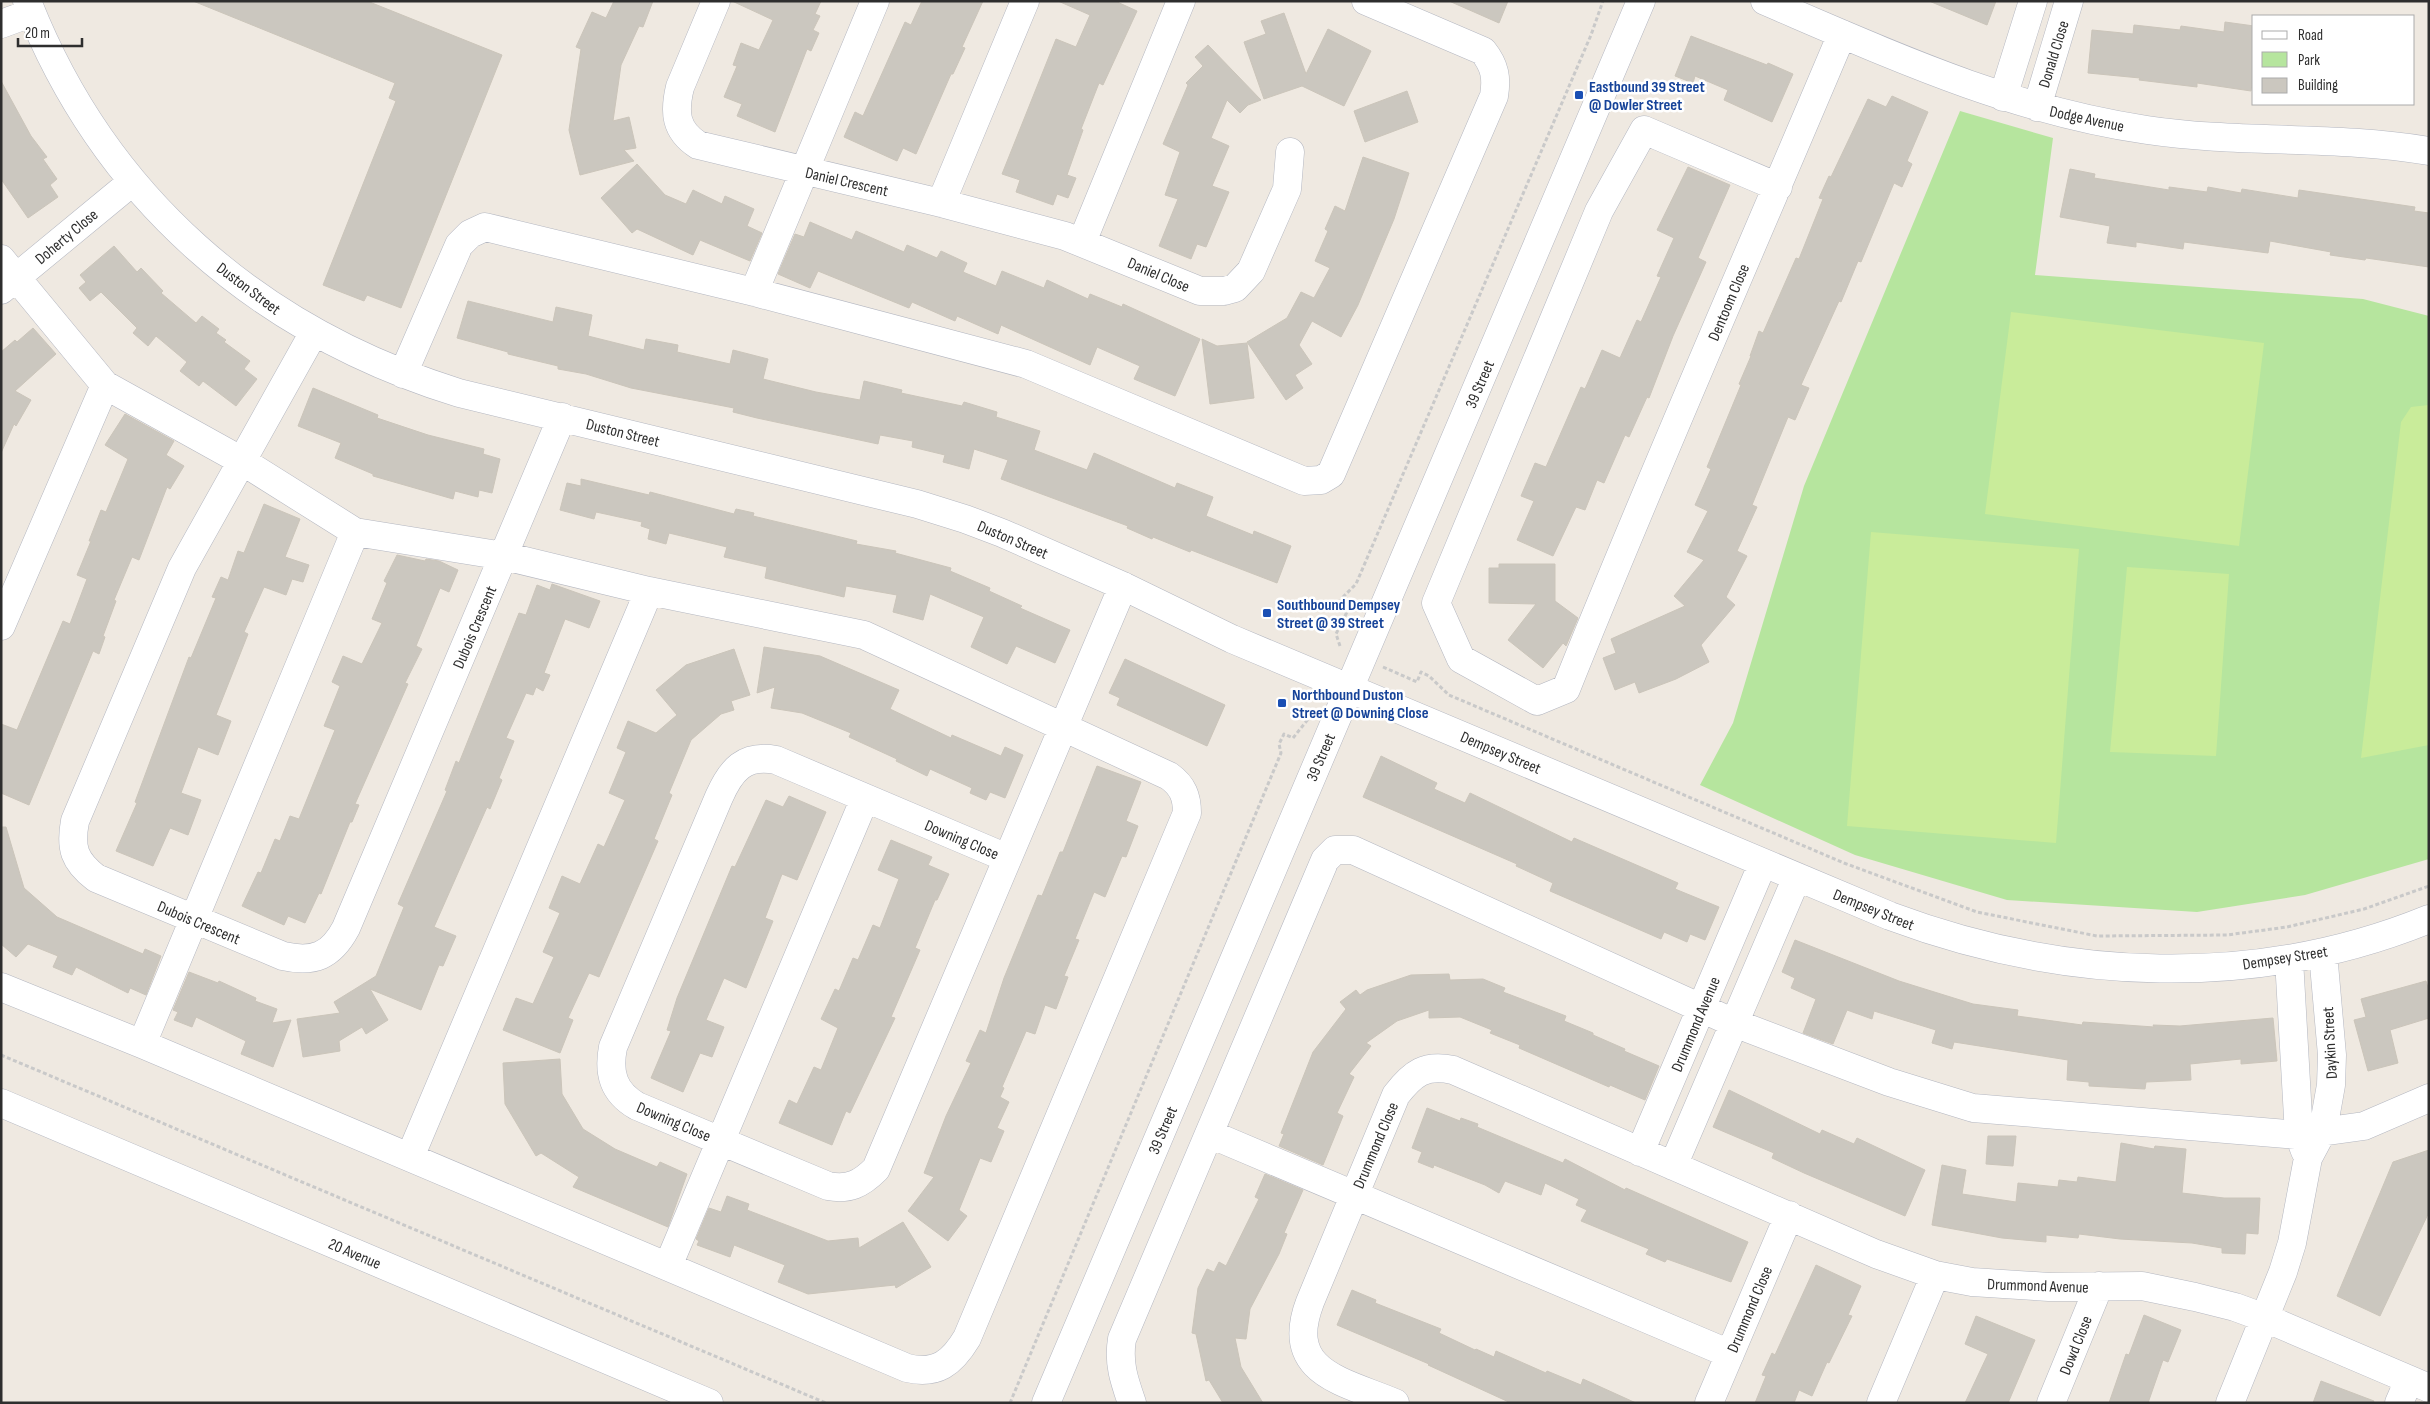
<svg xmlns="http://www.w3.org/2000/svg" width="2430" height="1404" font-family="'Sofia Sans Condensed',sans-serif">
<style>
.green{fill:#b6e59e}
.pitch{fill:#c9ec9a}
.building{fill:#cbc7bf;stroke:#cbc5ba}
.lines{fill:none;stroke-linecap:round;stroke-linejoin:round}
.minor-casing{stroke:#b4b7c1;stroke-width:29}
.path{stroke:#c9c9c9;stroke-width:3;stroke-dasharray:4 2.5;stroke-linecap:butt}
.minor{stroke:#fff;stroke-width:28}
.transit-dot{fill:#1a4fb4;stroke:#fff;stroke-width:2}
.labels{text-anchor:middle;stroke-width:5;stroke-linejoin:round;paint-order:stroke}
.street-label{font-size:16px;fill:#2e2e2e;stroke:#fff}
.transit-label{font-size:16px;font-weight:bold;fill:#164399;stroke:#fff;text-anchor:start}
</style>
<rect width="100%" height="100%" fill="#efe9e1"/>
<!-- green -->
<path class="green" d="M1960 111 2053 138 2035 275 2363 299 2429 316V859L2305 895 2197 912 2007 900 1855 855 1700 785 1733 723 1804 486Z"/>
<!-- pitch -->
<path class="pitch" d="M2011 312 2264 343 2239 546 1985 514Z
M2429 405V745L2361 758 2401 422 2411 407Z
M1871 532 2079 549 2056 843 1847 826Z
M2127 567 2229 574 2216 756 2110 752Z"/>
<!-- building -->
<path class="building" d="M193 1H367L502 55 401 308 367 295 364 301 323 285 396 101 389 98 395 83Z
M614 1H653L643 27 639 26 621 65 613 121 629 117 636 148 624 150 634 161 580 175 569 130 581 49 576 47 592 12 606 18Z
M732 1H821L815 14 820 16 813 30 819 33 811 51 807 49 775 132 737 116 742 104 724 97 737 66 733 65 741 43 759 50 773 20Z
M922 1H983L962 47 965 48 953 74H951L916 154 903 148 897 161 844 137 855 112 863 116 905 22 911 25Z
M1058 1H1115L1137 11 1103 85 1099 83 1081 129 1083 130 1067 175 1076 178 1068 198 1057 194 1053 205 1016 192 1020 180 1002 174 1056 39 1076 47 1090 15Z
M1449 1H1508L1499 23Z
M1929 1H1996L1987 25Z
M1284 13 1306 74 1328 29 1371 51 1344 106 1302 86 1264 99 1244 42 1266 34 1261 21Z
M2225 22 2254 26V69L2251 91 2197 83V87L2139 80 2140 78 2088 73 2092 30 2133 34 2134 25 2180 30 2181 26 2224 32Z
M1691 36 1767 65 1768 63 1793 74 1772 122 1724 100 1728 90 1695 76 1693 83 1675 76Z
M1208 45 1261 100 1248 105 1240 113 1227 100 1211 138 1229 146 1212 186 1229 192 1206 247 1197 244 1191 259 1159 246 1178 199 1165 195 1180 152 1163 144 1188 85 1186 83 1203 66 1195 57Z
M1 81 31 136 47 157 43 159 57 179 50 185 58 197 28 218 1 179Z
M1407 91 1418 122 1365 142 1354 111Z
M1892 96 1928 112 1907 161 1912 164 1902 187 1894 183 1861 262 1858 261 1841 302 1839 301 1801 385 1809 388 1795 420 1788 417 1752 505 1757 507 1737 551 1747 556 1726 597 1735 605 1701 645 1709 662 1676 679 1639 693 1635 682 1615 690 1603 658 1616 653 1611 639 1685 606 1674 596 1704 560 1687 552 1708 511 1695 505 1711 469 1707 467 1741 385 1739 384 1751 356H1750L1759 331 1763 333 1796 258 1799 259 1823 199 1819 198 1829 176 1831 177 1868 99 1886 107Z
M1363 157 1409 173 1394 219 1358 305 1341 337 1312 321 1299 345 1312 364 1295 375 1303 388 1286 400 1247 342 1287 318 1301 292 1314 298 1330 268 1315 261 1328 231 1325 229 1335 206 1345 211Z
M637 164 665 195 686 204 693 190 722 204 725 196 754 209 747 226 762 233 750 261 700 240 693 255 637 229 632 233 601 198Z
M1688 167 1730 185 1698 258 1706 262 1673 336 1649 398 1647 397 1629 437 1625 435 1604 483 1597 480 1585 510 1576 507 1553 556 1517 540 1534 501 1521 496 1535 463 1546 467 1581 387 1585 389 1602 350 1620 358 1637 320 1641 322 1661 277 1657 276 1674 238 1657 230Z
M2070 169 2095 174 2094 178 2169 190V187L2207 192 2208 187 2241 193 2242 189 2298 198 2299 190 2415 207 2414 211 2429 213V267L2366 258 2365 260 2330 255 2331 252 2270 241 2268 253 2184 242 2183 249 2136 242V247L2107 243 2110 226 2060 217Z
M810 222 852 240 856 231 904 252 907 245 937 258 941 251 967 263 963 272 996 286 1002 271 1044 288 1047 280 1088 299 1090 294 1122 307 1123 304 1200 339 1175 396 1134 379 1140 366 1097 347 1090 365 1001 325 998 334 957 316 955 321 912 302 909 308 818 271 810 288 778 274 795 234 804 237Z
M114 246 137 272 141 268 163 291 161 293 196 323 202 316 219 329 216 333 226 340 224 342 250 361 244 369 257 379 236 406 203 381 199 386 180 371 187 362 156 336 148 346 133 333 137 328 101 292 90 301 79 288 86 282 80 275Z
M468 301 553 322 556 307 592 315 588 336 644 350 646 339 678 345 677 352 730 364 733 350 768 359 763 379 816 392 860 400 864 381 902 390 901 393 962 406 964 402 997 412 996 417 1040 431 1034 450 1087 470 1094 453 1175 488 1177 483 1213 497 1206 516 1253 535 1254 531 1291 546 1277 583 1191 550 1190 552 1153 537 1152 539 1127 528 1128 526 1001 479 1008 460 974 449 969 469 943 462 945 455 912 447 913 441 880 435 878 444 757 418 733 412 734 408 631 388 586 374 558 369V366L508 354V352L457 338Z
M33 328 56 354 15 391 31 400 16 426 14 424 1 453V352L15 340 17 342Z
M1202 339 1217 346 1247 343 1254 398 1210 404Z
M313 388 378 415 377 418 428 435 484 449 483 454 500 459 492 493 479 490 478 497 455 491 453 499 373 476V474L335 458 341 443 298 426Z
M125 414 174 441 166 455 184 466 170 489 167 487 139 560 132 557 114 600 116 601 103 636 105 637 99 654 93 651 29 805 1 793V724L17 730 63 621 70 624 87 579 77 575 91 541H89L101 510 106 512 128 459 105 445Z
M581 479 649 495 650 492 734 514 736 509 754 513 753 516 857 541 856 544 896 551 895 553 951 568 950 571 990 588 989 591 1022 606 1020 608 1070 630 1055 663 1016 646 1007 664 971 647 984 617 930 594 923 620 893 612 897 595 846 586 844 597 806 588 765 578 767 567 724 557 727 547 669 533 666 544 648 539 650 529 641 526 642 522 596 512 594 519 560 510 567 483 581 486Z
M264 504 300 519 285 557 309 565 303 582 292 579 286 595 264 587 244 632 248 634 216 715 231 721 218 755 198 747 181 793 201 800 188 835 170 828 153 866 116 851 137 803 135 802 189 657 191 658 216 598 212 597 221 577 228 580 238 551 244 553Z
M397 555 425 561 426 559 439 561 458 570 449 592 440 588 416 646 422 649 405 683 408 684 355 804 359 805 352 822H350L321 894 319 893 305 923 288 916 284 925 242 906 258 872 261 873 275 839 280 841 290 816 299 819 335 730 324 726 340 686 332 682 343 656 362 664 382 623 372 619 387 583 384 581Z
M1499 564H1555V601L1578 618 1566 646 1563 643 1543 668 1508 640 1536 604 1489 603V568H1499Z
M552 584 600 601 589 628 565 619 544 673 550 675 543 691 536 687 533 695 526 693 506 738 514 741 499 778 502 780 490 809 487 807 434 927 456 936 443 966 439 965 421 1010 370 989 388 1020 366 1034 362 1027 339 1041 340 1051 303 1057 297 1019 340 1013 334 1002 376 976 404 907 398 904 447 791 445 790 456 761 459 763 519 613 526 615 537 585 550 590Z
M764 647 820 656 899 690 890 709 951 738 952 735 1001 756 1005 747 1023 755 1005 798 990 792 986 800 970 793 972 788 930 769 927 776 896 761 897 759 849 737 851 733 802 713 771 708 775 687 757 693Z
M734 649 750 695 731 701 734 710 721 714 691 740 669 793 672 795 654 839 658 841 599 977 589 973 568 1018 573 1020 560 1053 503 1030 516 998 533 1004 554 957 543 952 560 913 549 908 562 876 580 884 598 844 604 847 625 800 609 793 626 752 617 748 628 721 656 733 677 715 656 690 686 665Z
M1125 659 1225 705 1207 746 1117 705 1120 698 1109 693Z
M1381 756 1437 783 1434 789 1465 803 1470 793 1572 842 1574 838 1678 883 1675 889 1719 907 1705 940 1690 934 1687 942 1664 932 1661 939 1550 891 1553 883 1516 866 1517 864 1363 797Z
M1097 766 1141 782 1126 821 1138 826 1126 857 1122 856 1105 897 1094 892 1075 939 1079 940 1064 976 1068 977 1056 1009 1045 1005 1035 1034 1026 1031 1024 1036 1002 1087 1004 1088 1000 1097 1009 1102 997 1128 1004 1131 991 1162 980 1158 959 1210 967 1216 948 1241 908 1211 934 1177 924 1173 946 1116 971 1063 966 1061 980 1030 986 1033 1004 978 1038 895 1042 896 1060 852H1063Z
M789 796 826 812 797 880 782 874 765 918 773 921 746 988 724 978 706 1020 724 1027 712 1057 700 1053 683 1092 651 1078 671 1031 667 1030 677 998 732 866 735 867 766 800 783 807Z
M1 827H6L24 888 57 917 143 954 145 949 161 956 146 995 130 988 128 993 76 967 72 975 53 967 58 956 28 944 16 957 1 944Z
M891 840 932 857 928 865 949 874 937 900H935L915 948 920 950 891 1017 895 1018 850 1113 846 1111 832 1145 779 1123 789 1100 797 1104 814 1067 821 1070 838 1028 821 1019 835 989 839 991 853 958 858 960 873 925 880 928 899 879 878 870Z
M1795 940 1899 981 1973 1004 2018 1010 2017 1016 2082 1025 2083 1022 2154 1027 2153 1025 2180 1026 2273 1018 2277 1061 2241 1064V1059L2190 1064 2191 1080 2146 1082 2145 1089 2089 1086V1082L2067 1080 2068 1060 1954 1042 1952 1049 1932 1043 1936 1030 1874 1011 1872 1019 1847 1010 1833 1044 1803 1033 1816 999 1791 988 1795 978 1782 972Z
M189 972 218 983 219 981 256 998 255 1001 277 1009 272 1023 291 1020 273 1067 241 1054 246 1041 196 1017 192 1027 174 1020 178 1012 173 1010Z
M1449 974 1450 980 1483 979 1505 988 1503 992 1566 1016 1564 1021 1593 1033V1035L1625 1049 1624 1051 1659 1066 1645 1100 1610 1085 1609 1087 1519 1048 1520 1045 1490 1033 1492 1030 1460 1017 1429 1018V1010L1397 1021 1366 1043 1371 1046 1349 1074 1354 1077 1337 1113 1343 1116 1323 1165 1279 1146 1284 1134 1281 1133 1313 1052 1346 1009 1340 1002 1356 990 1360 995 1367 990 1411 975Z
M2426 981 2429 991V1018L2390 1030 2398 1063 2368 1071 2354 1020 2366 1017 2361 999Z
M560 1059 562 1094 583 1129 615 1149 657 1167 660 1162 687 1174 668 1227 573 1187 579 1177 541 1153 536 1156 505 1104 503 1063Z
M1729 1090 1820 1134 1822 1130 1854 1144 1857 1138 1925 1170 1905 1216 1804 1173 1772 1158 1774 1153 1713 1127Z
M1427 1108 1460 1121 1461 1118 1478 1124 1477 1127 1563 1163 1565 1159 1625 1190 1626 1188 1748 1242 1731 1282 1667 1259 1665 1262 1646 1254 1649 1249 1581 1221 1587 1210 1576 1205 1579 1199 1545 1183 1541 1195 1505 1181 1499 1193 1485 1185 1434 1165 1433 1168 1418 1162 1422 1152 1412 1148Z
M1988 1136H2016L2013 1166 1986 1164Z
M2121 1143 2154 1149 2155 1146 2186 1149 2182 1193 2224 1198H2260L2258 1234 2246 1233 2245 1254 2222 1253V1248L2192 1243 2120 1239 2079 1234 2078 1238 2046 1235V1242L2002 1238 1932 1225 1942 1165 1966 1170 1962 1194 2016 1202 2018 1183 2058 1187 2059 1180 2077 1182 2078 1177 2116 1182Z
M2429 1150V1212L2380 1316 2337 1296 2393 1162Z
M1265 1174 1303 1190 1284 1233 1287 1234 1279 1254 1250 1309 1246 1339 1235 1338 1241 1367 1263 1403H1223L1209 1380 1206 1381 1196 1334 1192 1333 1198 1288 1207 1269 1214 1272 1219 1262 1226 1266 1259 1199 1255 1197Z
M727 1196 749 1204 747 1210 828 1241 858 1238 859 1248 903 1222 931 1267 896 1288 895 1285 808 1294 778 1282 785 1265 734 1245 730 1257 697 1245 699 1241 696 1239 709 1208 721 1212Z
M1816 1265 1861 1286 1848 1315 1852 1316 1829 1363 1827 1362 1812 1396 1799 1390 1794 1403H1755L1766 1376 1762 1375 1772 1353 1775 1355Z
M1352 1290 1376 1300 1375 1303 1441 1329 1439 1333 1475 1350 1476 1349 1494 1357 1496 1351 1546 1373 1547 1371 1581 1385 1583 1379 1636 1403H1511L1428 1365 1429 1364 1337 1325Z
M2144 1315 2181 1330 2168 1362 2163 1360 2148 1403H2109L2126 1354 2129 1355Z
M1976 1316 2035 1340 2008 1403H1965L1988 1354 1965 1344Z
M2321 1381 2374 1401 2373 1403H2313Z"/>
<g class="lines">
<!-- minor casing -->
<g class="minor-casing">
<path id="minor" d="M27 1C104 198 259 331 459 393L917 504 965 519 1002 533 1123 586 1232 639 1890 916C2064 981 2255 990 2429 919
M716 1 680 87C674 112 675 130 698 145L941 203 1065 236 1200 291H1224L1235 288 1251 271 1287 189 1290 152
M1765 1C1891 55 2010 110 2147 130 2240 144 2335 135 2429 151
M1 24 31 13
M2003 97 2033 1
M2037 107 2069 1
M1778 187 1644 130 1599 211 1436 603 1461 659 1537 701 1566 689C1654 469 1750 252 1842 34
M941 203 1025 1
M1082 242 1181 1
M1 259 105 385 1 626
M1 290 132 182
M754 292 875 1
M314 332 182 568 75 821C70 848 74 861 96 878L283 956C314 963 331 956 346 928L562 417
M403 374 459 245 470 234 485 227 754 292 1026 364 1304 481 1321 480 1331 474 1494 96C1497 78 1495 66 1483 51L1366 1
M1007 858 776 760C744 754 731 770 719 797L613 1047C608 1073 613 1092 637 1106L828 1186C849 1190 861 1184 876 1169L1123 586
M2289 959 2299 1135 2305 1151
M1 987 142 1044 907 1368C937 1375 952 1363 967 1338L1187 813C1187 797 1183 786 1169 776L864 635 649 591 504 556 355 532 242 461 105 385
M142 1044 355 532
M1 1103 709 1403
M1210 1134 1730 1354
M1640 1152 1763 863
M410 1157 649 591
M1673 1166 1797 877
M668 1266 865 798
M1046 1403 1641 1
M1132 1403C1124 1380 1118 1363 1122 1339L1325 860 1335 850H1353L1734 1023 1889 1082 1973 1108 2299 1135 2364 1126 2429 1098
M1395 1403C1343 1381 1283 1373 1310 1302L1396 1095C1413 1073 1425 1064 1453 1070L1876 1254 1935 1275 1972 1282 2049 1287 2142 1286 2195 1297 2235 1307 2265 1318 2429 1388
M1709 1403 1789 1215
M1881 1403 1935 1275
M2051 1403 2099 1286
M2230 1403 2283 1272 2292 1243 2308 1158 2323 1130 2331 1085 2332 1055 2323 953
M2399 1403 2409 1380"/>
</g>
<!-- path -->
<path class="path" d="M1340 646 1336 634 1347 612 1338 607 1342 598 1356 584 1591 35 1603 1
M1383 667 1417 682 1421 672 1429 676 1449 695 1844 863 1977 912 2097 936 2227 935 2287 927 2364 909 2429 886
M1 1055 826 1403
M1010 1403 1281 753 1279 744 1284 734 1293 738 1309 718"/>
<!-- minor -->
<use href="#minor" class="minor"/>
</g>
<!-- markers -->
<g class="transit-dot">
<rect x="1574" y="90" width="10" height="10" rx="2.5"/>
<rect x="1262" y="608" width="10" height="10" rx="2.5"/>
<rect x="1277" y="698" width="10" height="10" rx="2.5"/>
</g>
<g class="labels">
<!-- street labels -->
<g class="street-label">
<text transform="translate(2053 54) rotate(-73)" y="6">Donald Close</text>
<text transform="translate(2087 118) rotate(12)" y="6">Dodge Avenue</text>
<text transform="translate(847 181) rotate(13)" y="6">Daniel Crescent</text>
<text transform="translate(66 236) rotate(-40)" y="6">Doherty Close</text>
<text transform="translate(1159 274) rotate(23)" y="6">Daniel Close</text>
<text transform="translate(249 288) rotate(37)" y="6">Duston Street</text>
<text transform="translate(1728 302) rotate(-67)" y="6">Dentoom Close</text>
<text transform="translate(1479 384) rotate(-67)" y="6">39 Street</text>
<text transform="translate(623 432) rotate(14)" y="6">Duston Street</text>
<text transform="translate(1013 539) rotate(23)" y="6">Duston Street</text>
<text transform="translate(474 627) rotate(-67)" y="6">Dubois Crescent</text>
<text transform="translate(1501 752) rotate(23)" y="6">Dempsey Street</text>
<text transform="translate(1320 757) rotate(-67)" y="6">39 Street</text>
<text transform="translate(962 839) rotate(23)" y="6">Downing Close</text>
<text transform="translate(1874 909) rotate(22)" y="6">Dempsey Street</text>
<text transform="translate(199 922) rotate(23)" y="6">Dubois Crescent</text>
<text transform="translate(2285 957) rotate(-9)" y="6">Dempsey Street</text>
<text transform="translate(1695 1024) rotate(-67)" y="6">Drummond Avenue</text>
<text transform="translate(2329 1043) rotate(-93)" y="6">Daykin Street</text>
<text transform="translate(674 1121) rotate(23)" y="6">Downing Close</text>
<text transform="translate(1162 1130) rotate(-67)" y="6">39 Street</text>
<text transform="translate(1375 1145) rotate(-67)" y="6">Drummond Close</text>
<text transform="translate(355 1253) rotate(23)" y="6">20 Avenue</text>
<text transform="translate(2038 1285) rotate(2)" y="6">Drummond Avenue</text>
<text transform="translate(1749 1309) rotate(-67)" y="6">Drummond Close</text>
<text transform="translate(2075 1345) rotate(-68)" y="6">Dowd Close</text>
</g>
<!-- transit labels -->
<g class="transit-label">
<text x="1589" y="92">Eastbound 39 Street<tspan x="1589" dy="18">@ Dowler Street</tspan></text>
<text x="1277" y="610">Southbound Dempsey<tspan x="1277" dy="18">Street @ 39 Street</tspan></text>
<text x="1292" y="700">Northbound Duston<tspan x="1292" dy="18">Street @ Downing Close</tspan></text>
</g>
</g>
<!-- border -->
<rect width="2430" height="1404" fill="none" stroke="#2e2e2e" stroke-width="5"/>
<!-- legend -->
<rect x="2252" y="15" width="162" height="90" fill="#ffffff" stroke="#ababab"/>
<rect x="2262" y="31" width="25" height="8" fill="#ffffff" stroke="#ababab"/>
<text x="2298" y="40" font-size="15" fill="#2e2e2e">Road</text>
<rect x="2262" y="52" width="25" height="15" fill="#b6e59e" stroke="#ababab"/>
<text x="2298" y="65" font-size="15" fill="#2e2e2e">Park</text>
<rect x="2262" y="78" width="25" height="15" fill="#cbc7bf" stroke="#ababab"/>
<text x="2298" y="90" font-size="15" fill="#2e2e2e">Building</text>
<!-- scale -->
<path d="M18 38v8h64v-8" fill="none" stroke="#2e2e2e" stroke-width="2.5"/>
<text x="25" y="38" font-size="15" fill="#2e2e2e" stroke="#ffffff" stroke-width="4" paint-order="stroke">20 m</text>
</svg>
